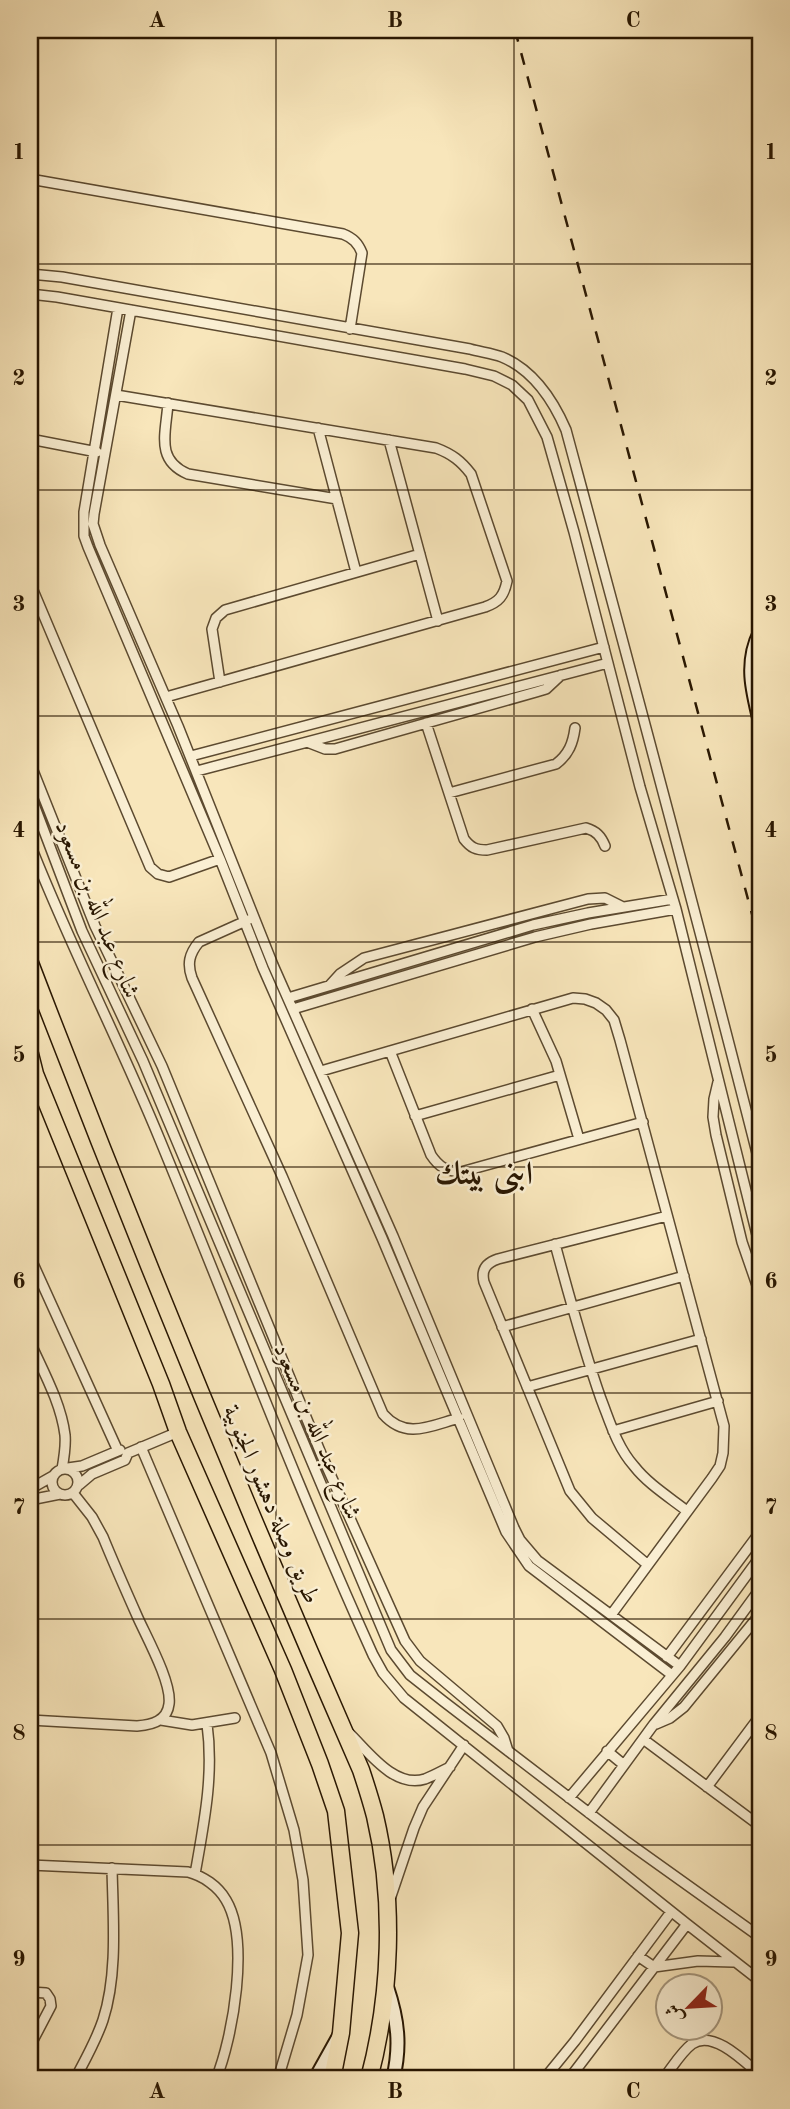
<svg xmlns="http://www.w3.org/2000/svg" width="790" height="2109" font-family="'Old Standard TT',Amiri,serif">
<style>
.lines{fill:none;stroke-linecap:round;stroke-linejoin:round}
.street-casing{stroke:#5c4a30;stroke-width:12}
.secondary-casing{stroke:#281601;stroke-width:16}
.highway-casing{stroke:#281601;stroke-width:19}
.street{stroke:#faefd3;stroke-width:9}
.secondary{stroke:#faefd3;stroke-width:12}
.highway{stroke:#f8e6bb;stroke-width:16}
.rail{stroke:#281601;stroke-width:2.5;stroke-dasharray:12 12;stroke-linecap:butt}
.grid{fill:none;stroke:#281601;stroke-width:2;stroke-opacity:0.55}
.labels{text-anchor:middle;stroke-width:5;stroke-linejoin:round;paint-order:stroke}
.street-label{font-size:24px;fill:#281601;stroke:#faefd3}
.district-label{font-size:32px;font-weight:bold;fill:#281601;stroke:#faefd3}
.neatline{fill:none;stroke:#281601;stroke-width:2.5}
.grid-label{font-size:23px;text-anchor:middle;font-weight:bold;fill:#281601}
</style>
<rect width="100%" height="100%" fill="#f8e6bb"/>
<filter id="stains"><feTurbulence type="fractalNoise" baseFrequency=".00286" numOctaves="4"/><feColorMatrix values="0 0 0 0 .2 0 0 0 0 .09 0 0 0 0 .02 0 0 0 .5 -.17"/></filter>
<radialGradient id="worn" r=".72"><stop offset=".6" stop-color="#630" stop-opacity="0"/><stop offset="1" stop-color="#630" stop-opacity=".3"/></radialGradient>
<g class="lines">
<!-- street casing -->
<g class="street-casing">
<path id="street" d="M30 179 343 234C353 238 358 243 362 253L350 329
M30 274 62 277 470 349C480 352 492 353 502 357 533 370 553 400 566 430 632 675 698 919 760 1165
M30 294 57 297 465 369 494 376 512 385 528 400 547 437 574 532 640 787 676 909 760 1247
M118 308 84 512V536L88 547 220 859 263 968 382 1238 506 1532 529 1566 672 1675
M131 310 94 514 93 524 100 545 178 726 273 965 393 1236 514 1528 520 1540 537 1560 680 1666
M116 395 436 448C452 454 461 461 471 474L507 581C504 596 499 602 485 607L166 697
M168 403C166 433 155 460 188 474L337 499
M318 428 356 572
M30 439 97 452
M389 440 438 621
M30 583 150 867 158 874 169 877 220 859
M220 682 212 629 216 618 225 610 420 554
M426 723 464 839C471 848 476 850 487 850L586 828C596 831 601 836 605 846
M307 742 325 749H335L536 692 546 689 561 675
M191 756 604 647
M30 763 95 926 162 1066 322 1456 405 1641 420 1661 497 1726 504 1738 508 1751
M197 771 608 663
M449 793 556 764C569 754 573 743 575 728
M30 794 82 931 143 1061 180 1149 391 1650 410 1675 443 1701 627 1842 760 1937
M30 844C69 944 119 1040 160 1140 231 1312 296 1485 373 1655L383 1673 404 1698 687 1924 760 1981
M248 920 199 942C189 954 187 964 192 978L282 1176 383 1414C406 1440 430 1426 459 1418
M330 985 340 974 364 958 588 899 605 898 623 907
M288 998 533 925 588 913 673 899
M293 1009 535 937 591 924 676 909
M532 1009 556 1061 579 1139
M390 1051 431 1155C439 1167 446 1171 461 1172L643 1122
M321 1071 573 998 585 999 596 1003 606 1010 614 1020 620 1040 724 1426 723 1453 720 1466 712 1478 611 1615
M718 1082 714 1099 713 1117 716 1135 742 1242 760 1294
M415 1116 560 1075
M555 1244C569 1296 583 1348 601 1399 610 1422 617 1447 634 1466 648 1484 669 1497 687 1511
M30 1257 118 1451
M502 1327 684 1276
M30 1342C43 1371 61 1403 65 1435 66 1446 64 1458 62 1469
M527 1387 701 1339
M613 1431 718 1401
M141 1447 271 1753 294 1830 303 1880 308 1955 297 2015 278 2079
M68 1468 82 1466 120 1450
M52 1482a13 13 0 1 1 26 0a13 13 0 1 1-26 0Z
M79 1485 92 1474 125 1460 128 1453 178 1432
M30 1489 53 1476
M30 1500 60 1494
M648 1565 592 1518 570 1491 484 1282C481 1270 486 1263 498 1259L667 1216
M667 1657 760 1532
M30 1720 137 1726C152 1725 167 1721 169 1704 172 1683 147 1638 138 1618 126 1591 114 1564 103 1537L92 1517 73 1493
M161 1720 192 1725 235 1718
M656 1724 670 1718 684 1707 756 1619 760 1610
M348 1732C367 1750 394 1789 425 1779 433 1776 442 1771 450 1767
M643 1739 760 1826
M607 1751 624 1765
M707 1787 760 1716
M569 1798 680 1666 760 1557
M589 1813 654 1724 725 1637 760 1589
M30 1865 188 1872C203 1876 218 1886 226 1900 250 1940 233 2037 216 2079
M195 1874C204 1823 214 1775 207 1724
M390 1899 414 1828 423 1807 464 1745
M638 1956 654 1967 698 1961 733 1962
M752 1974 760 1964
M30 1992 46 1993 50 1999 51 2006 30 2046
M75 2079C85 2060 96 2041 103 2020 118 1974 113 1917 112 1868
M544 2079 575 2041 671 1912
M569 2079 687 1924
M663 2079C672 2068 681 2052 692 2044 713 2029 745 2062 760 2075"/>
</g>
<!-- secondary casing -->
<g class="secondary-casing">
<path id="secondary" d="M760 632C745 662 752 690 760 722
M387 1987C398 2020 401 2046 393 2079
M315 2079 339 2036"/>
</g>
<!-- highway casing -->
<g class="highway-casing">
<path id="highway" d="M30 963C134 1234 244 1503 361 1770 366 1785 371 1801 375 1816 395 1901 391 1996 369 2079
M30 1054 35 1074 161 1384 178 1432 283 1670 320 1764 336 1811 350 1933 341 2033 332 2079"/>
</g>
<!-- street -->
<use href="#street" class="street"/>
<!-- secondary -->
<use href="#secondary" class="secondary"/>
<!-- highway -->
<use href="#highway" class="highway"/>
<!-- rail -->
<path class="rail" d="M515 30 760 944"/>
</g>
<!-- grid -->
<path class="grid" d="M276 30V2079M514 30V2079M30 264H760M30 490H760M30 716H760M30 942H760M30 1167H760M30 1393H760M30 1619H760M30 1845H760"/>
<g class="labels">
<!-- street labels -->
<g class="street-label">
<text transform="translate(98 909) rotate(68)" y="8">شارع عبد الله بن مسعود</text>
<text transform="translate(318 1431) rotate(67)" y="8">شارع عبد الله بن مسعود</text>
<text transform="translate(272 1504) rotate(67)" y="8">طريق وصلة دهشور الجنوبية</text>
</g>
<!-- district labels -->
<g class="district-label">
<text x="484" y="1184">ابنى بيتك</text>
</g>
</g>
<!-- margin -->
<rect width="790" height="2109" fill="none" stroke="#f8e6bb" stroke-width="77"/>
<!-- north arrow -->
<g transform="translate(689 2007) rotate(245)"><circle r="33" fill="#faefd3" stroke="#a6987f" stroke-width="2"/>
<path d="M0-5L12 26L0 18L-12 26Z" fill="#8f2418"/>
<text y="-10" font-size="19" font-weight="bold" text-anchor="middle" fill="#281601">ش</text>
</g>
<rect x="38" y="38" width="714" height="2032" class="neatline"/>
<g class="grid-label">
<text x="157" y="27">A</text>
<text x="395" y="27">B</text>
<text x="633" y="27">C</text>
<text x="19" y="159">1</text>
<text x="771" y="159">1</text>
<text x="19" y="385">2</text>
<text x="771" y="385">2</text>
<text x="19" y="611">3</text>
<text x="771" y="611">3</text>
<text x="19" y="837">4</text>
<text x="771" y="837">4</text>
<text x="19" y="1062">5</text>
<text x="771" y="1062">5</text>
<text x="19" y="1288">6</text>
<text x="771" y="1288">6</text>
<text x="19" y="1514">7</text>
<text x="771" y="1514">7</text>
<text x="19" y="1740">8</text>
<text x="771" y="1740">8</text>
<text x="19" y="1966">9</text>
<text x="771" y="1966">9</text>
<text x="157" y="2098">A</text>
<text x="395" y="2098">B</text>
<text x="633" y="2098">C</text>
</g>
<rect width="100%" height="100%" filter="url(#stains)"/>
<rect width="100%" height="100%" fill="url(#worn)"/>
</svg>
